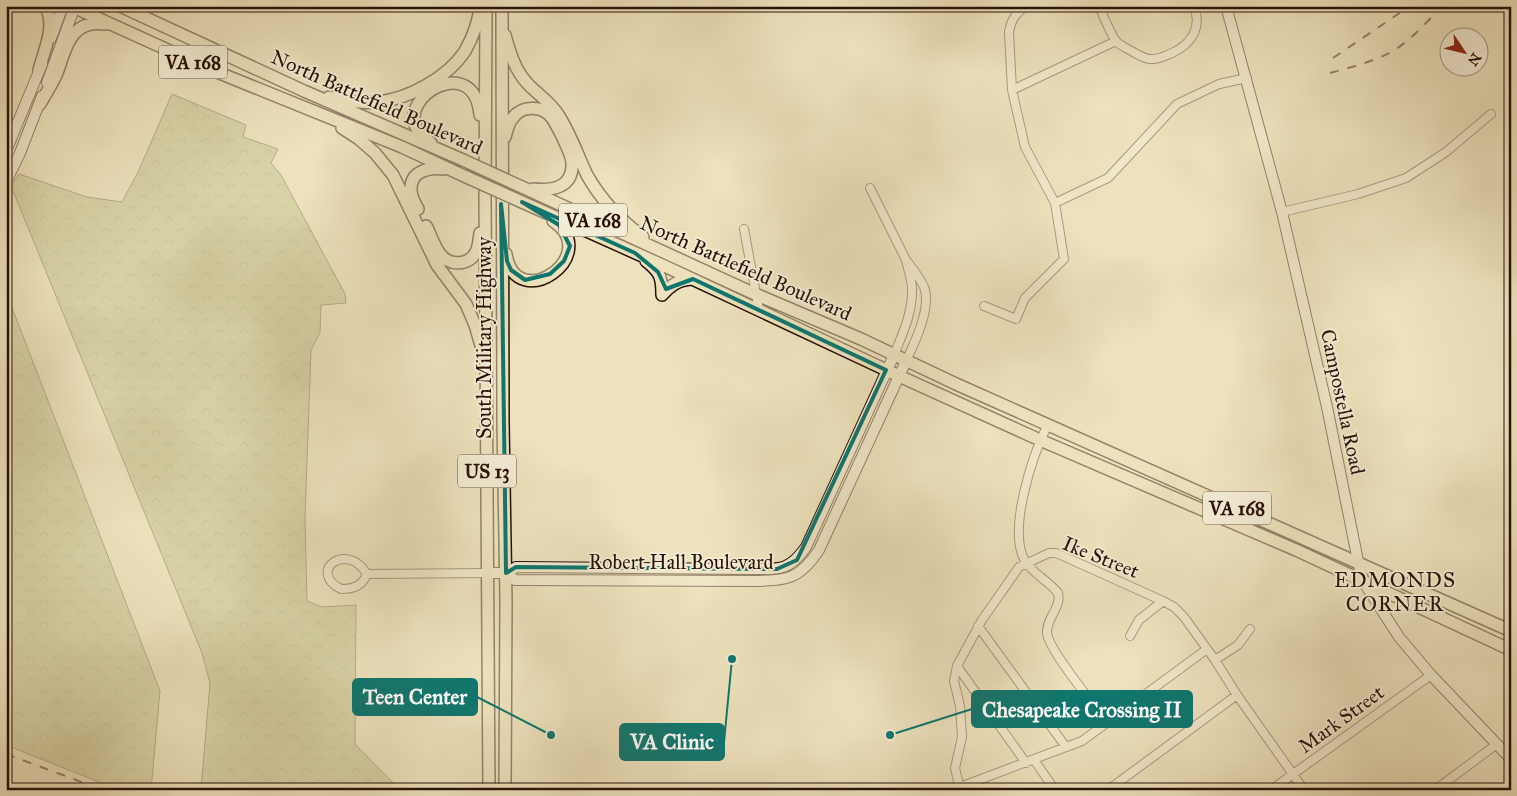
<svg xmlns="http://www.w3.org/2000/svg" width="1517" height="796" font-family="'IM FELL Great Primer',serif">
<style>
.forest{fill:url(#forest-crowns);stroke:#746a4a}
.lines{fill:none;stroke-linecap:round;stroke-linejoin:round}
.street-casing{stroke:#5a4535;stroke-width:10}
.secondary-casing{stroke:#291108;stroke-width:12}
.primary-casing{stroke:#291108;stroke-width:14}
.street{stroke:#f3ecd4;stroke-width:8}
.secondary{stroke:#f3ecd4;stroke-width:10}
.primary{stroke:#ede2bd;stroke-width:11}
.rail{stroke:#291108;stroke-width:2;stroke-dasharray:9 9;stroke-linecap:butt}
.primary-bridge-casing{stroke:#291108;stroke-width:14;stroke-linecap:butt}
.primary-bridge{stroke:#ede2bd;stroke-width:11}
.marked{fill:none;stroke:#0f766e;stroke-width:4;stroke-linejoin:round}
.labels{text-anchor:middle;stroke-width:4;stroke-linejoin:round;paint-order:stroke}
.shield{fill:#f3ecd4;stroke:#665345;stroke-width:1}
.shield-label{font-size:19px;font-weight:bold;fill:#291108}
.street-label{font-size:20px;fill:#291108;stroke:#f3ecd4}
.neighbourhood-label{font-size:21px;letter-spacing:1px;fill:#291108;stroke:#f3ecd4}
.leader{fill:none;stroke:#0f766e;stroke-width:2}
.callout-dot{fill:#0f766e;stroke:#f3ecd4;stroke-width:2}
.callout{fill:#0f766e;stroke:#0f766e;stroke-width:2}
.callout-label{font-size:21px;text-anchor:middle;font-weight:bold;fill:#fff}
</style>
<defs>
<pattern id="forest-crowns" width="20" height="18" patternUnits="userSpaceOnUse" patternTransform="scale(1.25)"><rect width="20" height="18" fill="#bec28d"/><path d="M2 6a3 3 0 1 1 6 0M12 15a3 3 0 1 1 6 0" fill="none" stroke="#a3a678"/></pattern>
</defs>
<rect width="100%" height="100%" fill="#ede2bd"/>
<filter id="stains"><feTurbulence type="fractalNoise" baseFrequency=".004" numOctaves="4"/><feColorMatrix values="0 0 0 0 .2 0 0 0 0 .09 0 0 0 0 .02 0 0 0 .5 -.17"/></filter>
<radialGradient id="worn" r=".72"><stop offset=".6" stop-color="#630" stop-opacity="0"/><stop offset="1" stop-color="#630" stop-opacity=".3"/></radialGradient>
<!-- forest -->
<path class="forest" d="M172 94 246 125 243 137 278 149 271 163 281 175 345 294 346 303 321 305 320 333 311 350 305 519 307 601 322 607 356 605 355 744 400 790H201L210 683 202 653 11 186 19 174 87 197 122 202 138 172Z
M6 292 160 691 151 790H119L6 745Z"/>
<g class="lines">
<!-- street casing -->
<g class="street-casing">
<path id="street" d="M1099 6C1103 15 1111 35 1116 41 1118 44 1123 46 1126 48 1134 52 1141 58 1150 59 1158 60 1165 56 1172 53 1192 44 1202 27 1194 6
M1012 90 1116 41
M870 188 906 260
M1055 203 1108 178 1177 104 1219 84 1247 78
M1282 212 1358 194 1406 178 1446 152 1491 114
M744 229 759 310
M984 306 1016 319 1025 298 1064 259 1055 203 1025 147 1012 90 1009 32C1011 20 1016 13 1026 6
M894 355C903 333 913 312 912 287 911 278 908 269 906 260 912 268 923 281 925 290 930 311 915 342 906 361
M1048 424C1033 454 1007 530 1025 561 1033 574 1049 581 1058 593 1062 607 1046 618 1047 633 1049 651 1095 706 1108 723
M367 574C362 586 354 589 341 589 307 572 346 540 367 574L488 573
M978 626 1066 747
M1130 636 1139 620 1163 601
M1215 660 1238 645 1250 629
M957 666 1026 763
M1034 760 1055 790
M960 787 1082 741 1207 649
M960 790 955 768 962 737 960 706 954 681 957 666 982 620 1019 567 1049 553H1056L1063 556 1163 601 1174 607 1184 617 1215 660 1237 695 1304 790
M1108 790 1237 695
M1271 790 1431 675
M1435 790 1497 744"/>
</g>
<!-- secondary casing -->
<g class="secondary-casing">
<path id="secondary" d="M1226 6 1282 212 1327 407 1358 561 1363 581 1399 637 1431 675 1511 759
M51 38 63 6
M47 83 75 6
M6 151 42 64
M6 182 20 153 42 96
M488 573H506L516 567 752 569C780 569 789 571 806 547L894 355
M506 573 515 580 753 581C788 580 799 580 819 550L906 361"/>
</g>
<!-- primary casing -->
<g class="primary-casing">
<path id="primary" d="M71 6 212 70 402 147 462 175
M120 6 304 91 463 160
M486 6 485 197 489 790
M502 6 503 423 506 600 505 790
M505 35C510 53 515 70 527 83 537 94 549 101 557 113 570 132 577 154 587 175 601 200 620 220 643 237
M39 70C44 50 57 25 45 6
M329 97C345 100 361 104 378 102 409 99 448 77 465 51 473 37 478 23 480 8
M40 104C46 93 53 83 57 73 64 55 68 28 91 24 96 23 101 24 106 24
M342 128 359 139 375 153 393 175 437 265 466 304 475 325 482 349
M505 137C507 131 508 124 512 119 521 105 542 105 552 118 556 124 560 132 563 138 566 146 572 155 572 164 573 188 551 191 533 189
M431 143C426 139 420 135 417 129 398 96 474 52 480 115
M522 187 755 294 861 339 956 384 1511 631
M522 202 669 268 899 376 1040 440 1296 550 1511 650
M418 209C415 203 411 197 411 190 410 171 429 167 444 169
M426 226C431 235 434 246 440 254 449 266 469 266 476 252 479 246 479 239 480 233
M506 254C516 316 604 255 553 221
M646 261C660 272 662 277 662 295
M662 295C671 285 678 280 692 279"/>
</g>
<!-- street -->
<use href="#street" class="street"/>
<!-- secondary -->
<use href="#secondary" class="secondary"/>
<!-- primary -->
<use href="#primary" class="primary"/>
<!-- rail -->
<path class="rail" d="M1333 58 1410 6
M1330 73C1351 67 1373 62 1393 51 1411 40 1427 22 1442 6
M6 754 103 790
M6 783 15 790"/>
<!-- primary-bridge casing -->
<g class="primary-bridge-casing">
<path id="primary-bridge" d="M463 160 522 187
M462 175 522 202"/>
</g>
<!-- primary-bridge -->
<use href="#primary-bridge" class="primary-bridge"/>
</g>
<!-- marked area -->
<path d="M0 0H1517V796H0ZM522 202 635 253 658 272 666 289 693 279 886 370 797 560 777 569 516 567 506 573 501 204 507 261 511 270 525 280 550 274 564 261 570 246 559 225Z" fill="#ede2bd" fill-opacity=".55" fill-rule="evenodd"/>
<path class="marked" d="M522 202 635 253 658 272 666 289 693 279 886 370 797 560 777 569 516 567 506 573 501 204 507 261 511 270 525 280 550 274 564 261 570 246 559 225Z"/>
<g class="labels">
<!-- shield labels -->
<g class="shield">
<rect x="159" y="45.5" width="68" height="33" rx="4"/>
<rect x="559" y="203.5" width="68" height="33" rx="4"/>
<rect x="458" y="454.5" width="58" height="33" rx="4"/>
<rect x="1203" y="491.5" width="68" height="33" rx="4"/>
</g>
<g class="shield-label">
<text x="193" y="69">VA 168</text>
<text x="593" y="227">VA 168</text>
<text x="487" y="478">US 13</text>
<text x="1237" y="515">VA 168</text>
</g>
<!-- street labels -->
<g class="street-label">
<text transform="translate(377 102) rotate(24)" y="7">North Battlefield Boulevard</text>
<text transform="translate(746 268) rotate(24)" y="7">North Battlefield Boulevard</text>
<text transform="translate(484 338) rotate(-90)" y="7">South Military Highway</text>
<text transform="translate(1343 402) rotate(78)" y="7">Campostella Road</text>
<text transform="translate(1101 557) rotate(22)" y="7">Ike Street</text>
<text x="681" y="569">Robert Hall Boulevard</text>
<text transform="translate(1341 719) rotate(-36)" y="7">Mark Street</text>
</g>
<!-- neighbourhood labels -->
<g class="neighbourhood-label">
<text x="1395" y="587">EDMONDS<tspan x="1395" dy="24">CORNER</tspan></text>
</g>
</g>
<!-- callouts -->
<path class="leader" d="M551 735L477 697M890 735L972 709M732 659L724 742"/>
<g class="callout-dot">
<circle cx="551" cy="735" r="5"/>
<circle cx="890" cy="735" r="5"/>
<circle cx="732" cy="659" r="5"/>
</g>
<g class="callout">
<rect x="353" y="679" width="124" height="36" rx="5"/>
<rect x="972" y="691" width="220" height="36" rx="5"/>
<rect x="620" y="724" width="104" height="36" rx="5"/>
</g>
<g class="callout-label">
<text x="415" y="704">Teen Center</text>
<text x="1082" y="717">Chesapeake Crossing II</text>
<text x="672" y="749">VA Clinic</text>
</g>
<!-- margin -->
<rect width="1517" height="796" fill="none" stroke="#ede2bd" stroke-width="25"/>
<rect x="8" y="8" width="1502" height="781" fill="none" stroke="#291108" stroke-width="2.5"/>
<rect x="12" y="12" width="1492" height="771" fill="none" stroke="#291108"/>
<!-- north arrow -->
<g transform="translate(1464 52) rotate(125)"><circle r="24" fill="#f3ecd4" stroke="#a29482"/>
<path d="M0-4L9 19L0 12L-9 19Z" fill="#8f2418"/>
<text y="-8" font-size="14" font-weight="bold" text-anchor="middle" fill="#291108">N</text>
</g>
<rect width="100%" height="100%" filter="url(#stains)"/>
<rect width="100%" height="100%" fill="url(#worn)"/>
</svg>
